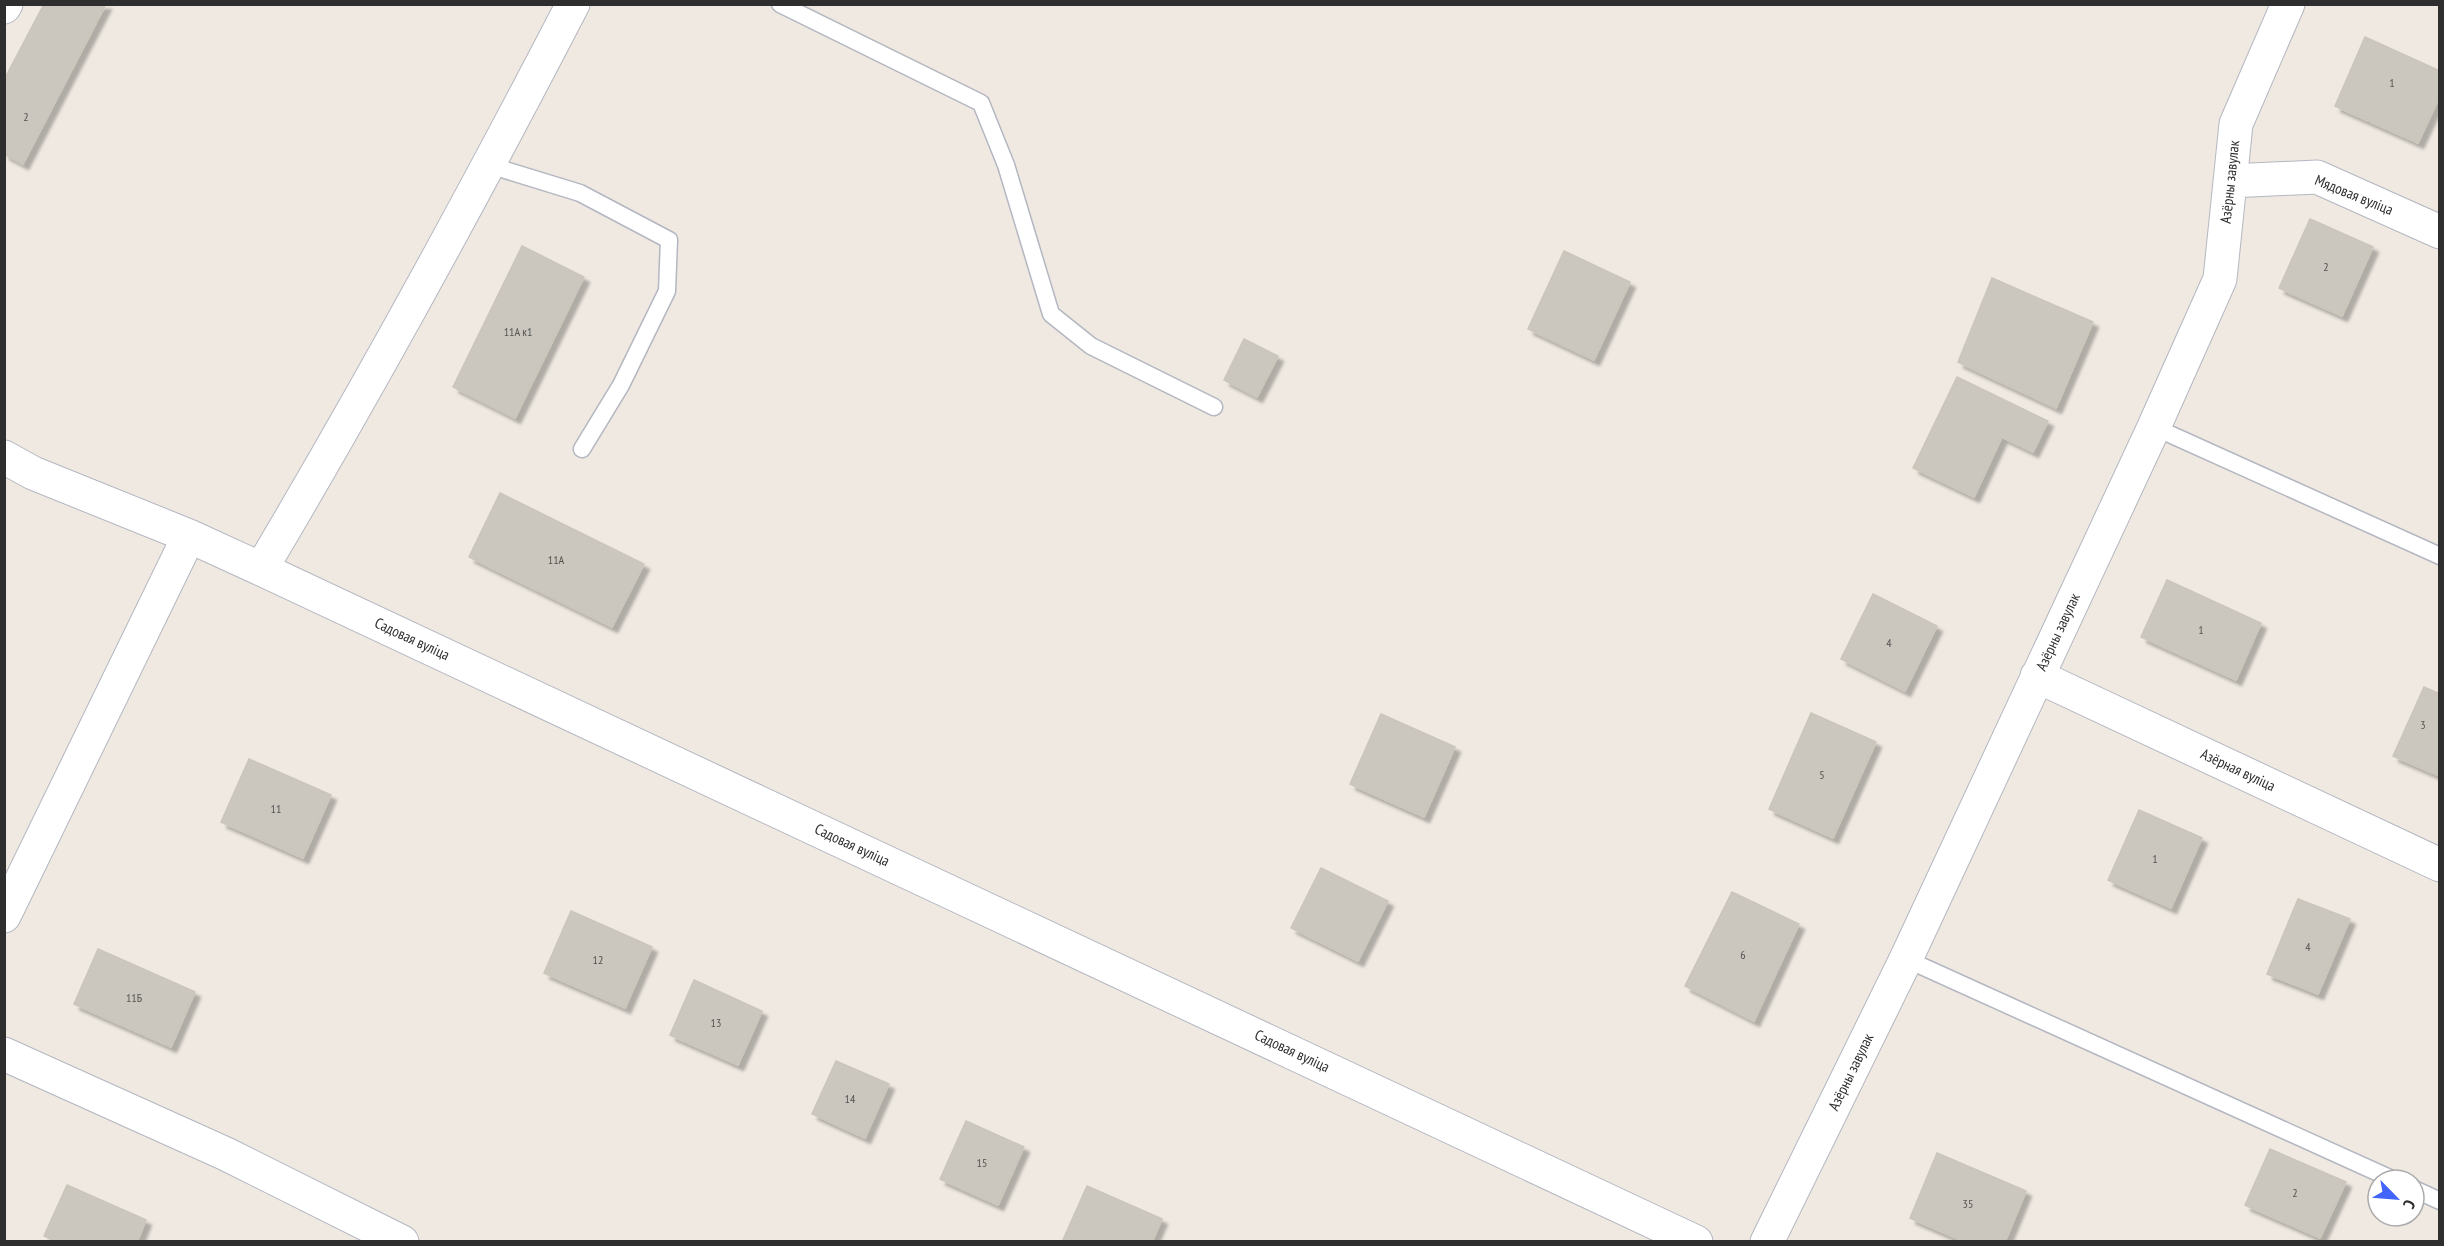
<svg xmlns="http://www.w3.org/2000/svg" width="2444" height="1246" font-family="'PT Sans Narrow',sans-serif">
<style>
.building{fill:#cbc7bf;stroke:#cbc5ba;stroke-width:1.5;filter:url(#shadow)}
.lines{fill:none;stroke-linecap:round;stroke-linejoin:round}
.lane-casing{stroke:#b4b7c1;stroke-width:19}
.street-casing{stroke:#b4b7c1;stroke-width:35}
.lane{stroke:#fff;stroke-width:16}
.street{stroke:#fff;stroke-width:33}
.labels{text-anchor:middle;stroke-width:5;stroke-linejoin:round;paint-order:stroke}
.number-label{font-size:12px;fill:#555452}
.street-label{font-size:15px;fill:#2e2e2e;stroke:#fff}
</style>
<defs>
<filter id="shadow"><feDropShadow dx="5.5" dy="5.5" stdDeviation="1.5" flood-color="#0004"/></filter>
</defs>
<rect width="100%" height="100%" fill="#efe9e1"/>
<!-- building -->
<path class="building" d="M44 4H106L23 164 4 154V80Z
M2365 37 2440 71V96L2418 143 2335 106Z
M2310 219 2373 247 2342 316 2279 288Z
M522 246 584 277 515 418 453 387Z
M1564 251 1630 282 1594 360 1528 329Z
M1992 278 2093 322 2056 408 1958 362Z
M1244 339 1278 356 1257 397 1224 380Z
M1957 377 2048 421 2033 452 2002 437 1974 497 1913 468Z
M500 493 644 564 612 627 469 557Z
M2167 580 2261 623 2236 680 2141 637Z
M1873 594 1937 626 1905 691 1841 659Z
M2424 687 2440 694V776L2393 756Z
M1811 713 1876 742 1833 838 1769 809Z
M1381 714 1455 747 1424 817 1350 784Z
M249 759 331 795 303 858 221 822Z
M2139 810 2202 838 2171 908 2108 880Z
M1321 868 1388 901 1358 961 1291 928Z
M1732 892 1799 924 1754 1021 1685 986Z
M2298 899 2350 919 2318 994 2267 974Z
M571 911 652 947 625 1008 544 973Z
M98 949 195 992 171 1047 74 1004Z
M694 980 762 1011 738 1065 670 1035Z
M836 1061 889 1084 865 1138 812 1114Z
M966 1121 1024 1147 998 1205 940 1179Z
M2270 1149 2346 1182 2320 1238 2245 1205Z
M1937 1153 2026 1191 2005 1242H1965L1910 1218Z
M67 1185 146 1220 137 1242H56L44 1236Z
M1087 1186 1162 1219 1152 1242H1062Z"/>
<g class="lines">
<!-- lane casing -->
<g class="lane-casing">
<path id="lane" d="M780 4 981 103 1006 165 1051 314 1091 346 1214 407
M489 165 580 193 669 240 667 291 621 385 582 449
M2154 427 2440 556
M1906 959 2394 1180
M2414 1189 2440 1201"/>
</g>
<!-- street casing -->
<g class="street-casing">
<path id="street" d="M4 7 6 4
M2230 181 2317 177 2440 232
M4 457 33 473 189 536 261 569 1696 1242
M261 569C371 384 474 195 573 4
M2037 676 2440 865
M4 916 189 536
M4 1054 226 1154 402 1242
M1767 1242 1906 959 2154 427 2220 279 2236 124 2288 4"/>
</g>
<!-- lane -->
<use href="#lane" class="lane"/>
<!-- street -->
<use href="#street" class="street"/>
</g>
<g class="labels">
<!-- number labels -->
<g class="number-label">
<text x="2392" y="87">1</text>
<text x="26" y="121">2</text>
<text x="2326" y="271">2</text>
<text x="518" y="336">11А к1</text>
<text x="556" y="564">11А</text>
<text x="2201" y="634">1</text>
<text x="1889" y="647">4</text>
<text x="2423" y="729">3</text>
<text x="1822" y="779">5</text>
<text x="276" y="813">11</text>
<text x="2155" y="863">1</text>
<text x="2308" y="951">4</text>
<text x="1743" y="959">6</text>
<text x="598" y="964">12</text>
<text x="134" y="1002">11Б</text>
<text x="716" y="1027">13</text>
<text x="850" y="1103">14</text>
<text x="982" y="1167">15</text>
<text x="2295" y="1197">2</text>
<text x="1968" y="1208">35</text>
</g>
<!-- street labels -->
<g class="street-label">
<text transform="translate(2230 182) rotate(-84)" y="5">Азёрны завулак</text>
<text transform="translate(2354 195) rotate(22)" y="5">Мядовая вуліца</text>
<text transform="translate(2058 632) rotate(-65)" y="5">Азёрны завулак</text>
<text transform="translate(412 639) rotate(25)" y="5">Садовая вуліца</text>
<text transform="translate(2238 770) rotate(25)" y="5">Азёрная вуліца</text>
<text transform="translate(852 845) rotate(25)" y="5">Садовая вуліца</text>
<text transform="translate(1292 1051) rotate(25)" y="5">Садовая вуліца</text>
<text transform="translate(1851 1072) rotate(-64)" y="5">Азёрны завулак</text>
</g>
</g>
<!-- border -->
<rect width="2444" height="1246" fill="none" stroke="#2e2e2e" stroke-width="12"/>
<!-- north arrow -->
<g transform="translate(2396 1198) rotate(115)"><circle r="28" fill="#ffffff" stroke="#ababab" stroke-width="1.5"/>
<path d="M0-4.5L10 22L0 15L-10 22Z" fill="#4264fb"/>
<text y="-9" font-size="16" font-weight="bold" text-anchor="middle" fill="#2e2e2e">С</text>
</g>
</svg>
